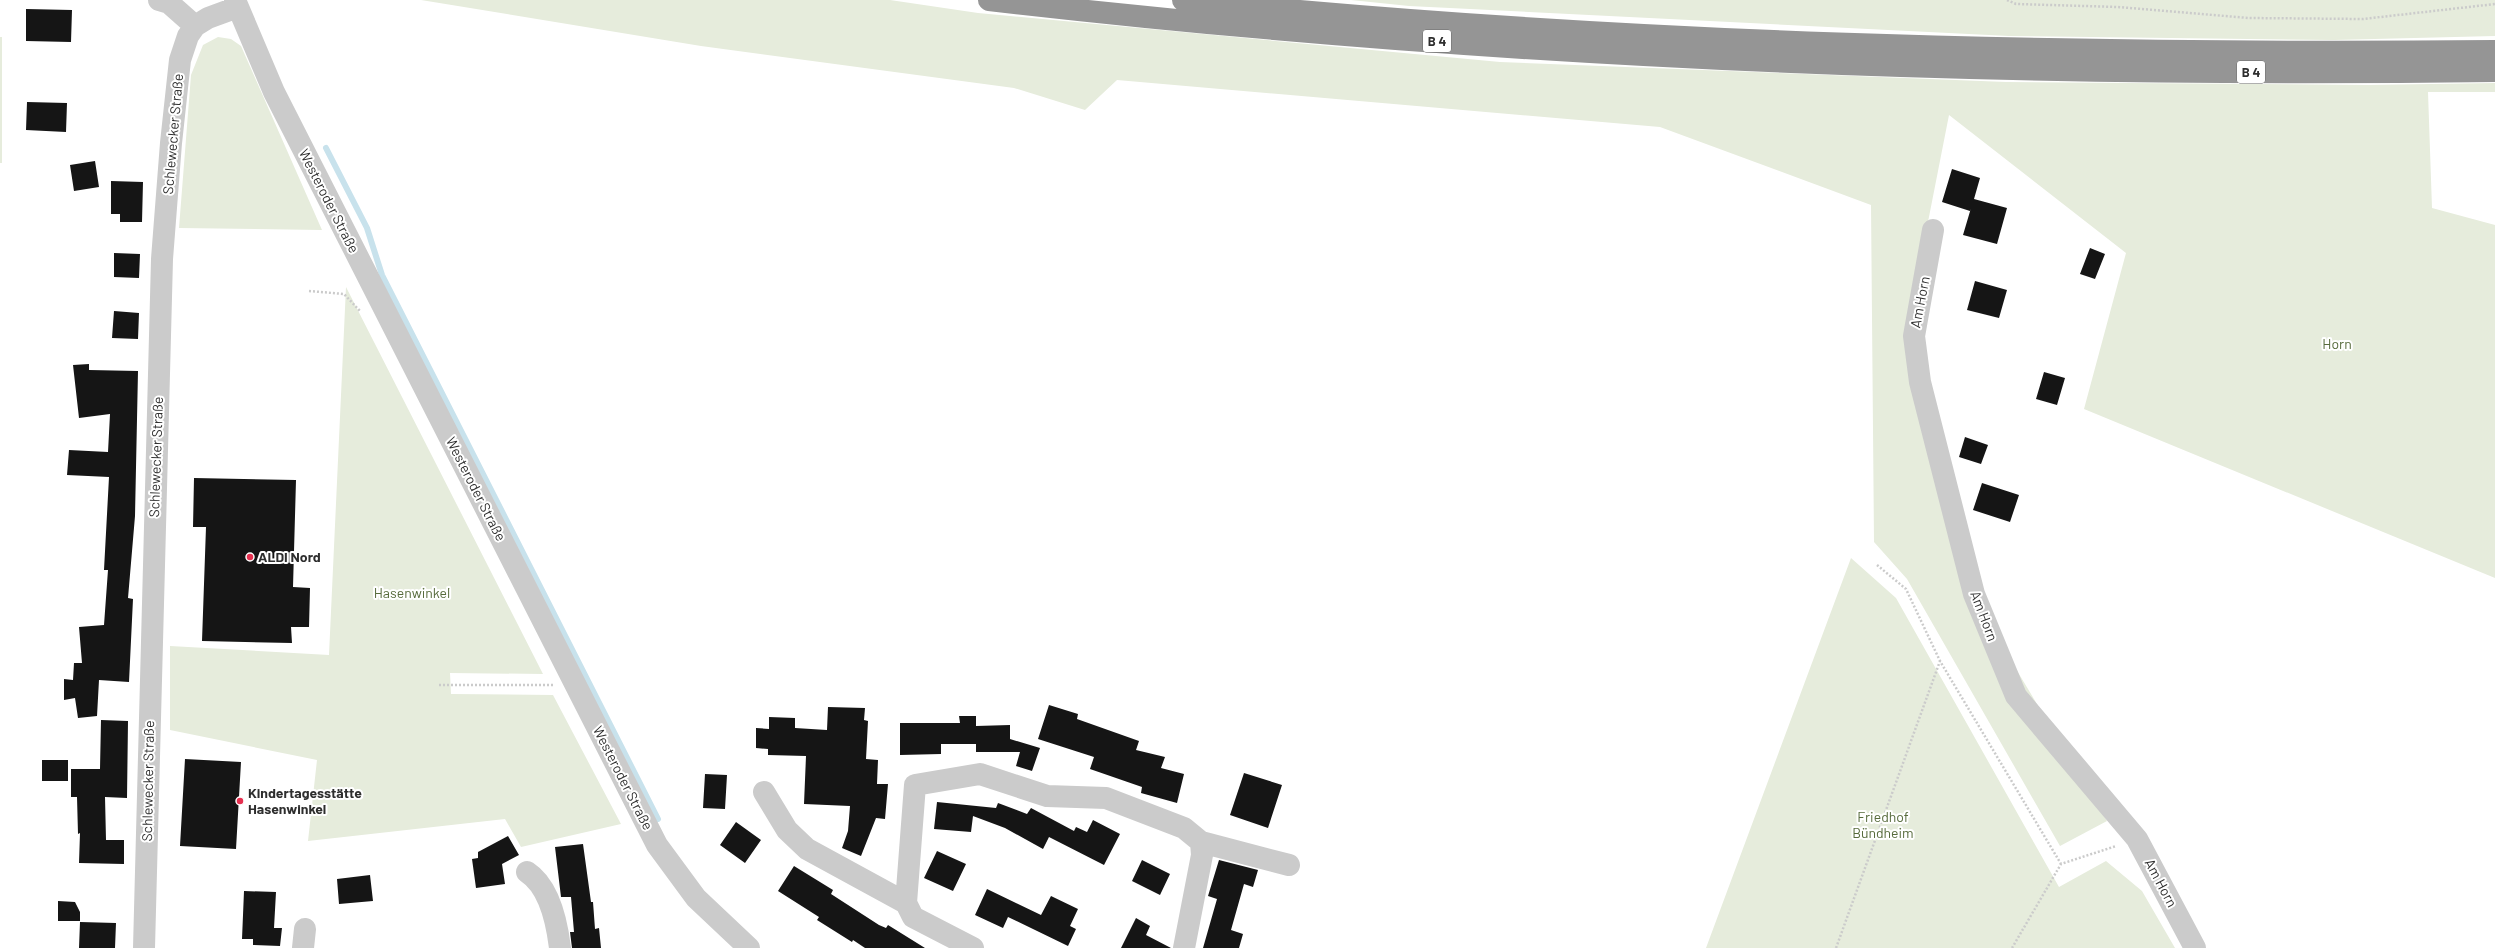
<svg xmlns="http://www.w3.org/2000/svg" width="2495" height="948" font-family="Barlow,sans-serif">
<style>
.green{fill:#e6ecdc}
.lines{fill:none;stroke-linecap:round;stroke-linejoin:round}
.stream{stroke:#c8e2ec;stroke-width:6}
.building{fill:#151515}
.path{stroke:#cbcbcb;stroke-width:2.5;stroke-dasharray:2 2;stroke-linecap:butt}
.minor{stroke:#cbcbcb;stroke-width:22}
.highway{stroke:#959595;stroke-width:22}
.poi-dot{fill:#e63050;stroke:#fff;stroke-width:1.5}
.labels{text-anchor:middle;stroke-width:4;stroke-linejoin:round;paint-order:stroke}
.shield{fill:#fff;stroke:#6d6d6d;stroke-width:1}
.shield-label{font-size:13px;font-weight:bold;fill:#2e2e2e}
.street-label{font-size:14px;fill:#2e2e2e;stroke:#fff}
.park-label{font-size:14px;fill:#566a3b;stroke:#fff}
.poi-label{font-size:14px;font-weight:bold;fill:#2e2e2e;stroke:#fff;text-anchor:start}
</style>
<rect width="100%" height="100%" fill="#fff"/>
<!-- green -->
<path class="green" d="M421 0H890L978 13 1500 62 2006 82 2369 85 2495 83V92H2428L2432 208 2495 225V578L2084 409 2126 253 1949 115 1905 339 1998 639 2107 821 2060 846 1907 579 1874 542 1871 205 1660 127 1117 80 1085 110 1014 88 701 46Z
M1351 0H2495V36L2334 40 2009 36 1409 6Z
M0 37H2V163H0Z
M218 37 231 39 241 46 322 230 179 228 191 75 203 45Z
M346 287 543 674 450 673 451 694 553 695 621 824 521 847 505 819 308 841 317 760 170 730V646L329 655Z
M1851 558 1896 598 2059 887 2106 861 2142 891 2175 948H1706Z"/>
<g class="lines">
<!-- stream -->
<path class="stream" d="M326 148 367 228 382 275 658 819"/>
</g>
<!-- building -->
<path class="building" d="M26 9 72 10 71 42 26 41Z
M27 102 67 103 66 132 26 130Z
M95 161 99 187 74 191 70 165Z
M1952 169 1980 178 1974 199 2007 208 1997 244 1963 235 1971 208 1970 211 1942 202Z
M111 181 143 182 142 222H120V214H111Z
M2090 248 2105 254 2095 279 2080 274Z
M114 253 140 254 139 278 114 277Z
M1975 281 2007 290 1999 318 1967 310Z
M114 311 139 313 138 339 112 338Z
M89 364V370L138 371 135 516 128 598 133 599 129 682 99 680 97 716 78 718 75 698 64 700V679L73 680 74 663H82L79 627 104 625 108 570H104L109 477 67 475 69 450 108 452 110 414 79 418 73 365Z
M2044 372 2065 378 2057 405 2036 399Z
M1965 437 1988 445 1981 464 1959 457Z
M194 478 296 480 293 587 310 588 309 627H291L292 643 202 641 206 527H193Z
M1982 483 2019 495 2010 522 1973 510Z
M1049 705 1078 714 1077 719 1139 741 1136 750 1165 757 1161 768 1184 774 1177 803 1141 793 1142 787 1090 769 1094 757 1038 739Z
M828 707 865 708 864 720 868 721 866 759 878 760 877 784H888L885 819 876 818 861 856 842 848 848 831 850 806 804 804 806 756 768 755V749L756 748V728L769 729V717L795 718V728L827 730Z
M959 716H976V726L1010 725V739L1040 748 1032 771 1016 766 1020 752H976V744H941V754L900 755V723H960Z
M101 720 128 721 127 798 105 797 106 840H124V864L79 863 80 833 78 834 77 797H71V769H100Z
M185 759 241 762 236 849 180 846Z
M42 760H68V781H42Z
M1244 773 1282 785 1268 828 1230 815Z
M705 774 727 775 725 809 703 808Z
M937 802 996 808 998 803 1027 814 1031 808 1074 831 1076 827 1087 832 1093 820 1120 834 1104 865 1049 837 1043 849 1005 828 973 816 971 832 934 829Z
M736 822 761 840 745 863 720 845Z
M508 836 519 855 502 864 505 884 476 888 472 859 478 858V852Z
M583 844 591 902H593L595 929 599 928 601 948H572L570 932H574L571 897H561L555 847Z
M937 851 966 864 953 891 924 878Z
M1142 860 1170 874 1160 895 1132 881Z
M1219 860 1258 870 1253 887 1244 884 1231 930 1243 934 1239 948H1203L1217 899 1208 896Z
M794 866 833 890 831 894 879 925 886 928 888 925 925 948H865L853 940 852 942 817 920 819 917 778 891Z
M370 875 373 901 339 904 337 879Z
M987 889 1041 915 1051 896 1078 909 1070 926 1076 929 1068 946 1008 917 1003 928 975 915Z
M244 891 276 892 274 928H282L280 946 253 945V939H242Z
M58 901 75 902 80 912V921H58Z
M1136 918 1150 926 1146 935 1171 948H1121Z
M80 922 116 923 115 948H79Z"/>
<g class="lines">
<!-- path -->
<path class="path" d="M2007 0 2016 4 2118 7 2249 18 2363 19 2495 4
M309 291 344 294 360 311
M1877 565 1906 589 1940 661 2061 864
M439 685H553
M1836 948 1940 661
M2012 948 2061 864 2116 846"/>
<!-- minor -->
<path class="minor" d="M159 0 169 3 195 26
M235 0 274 92 657 845 696 898 749 948
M1933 230 1914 336 1920 382 1974 594 2016 696 2137 839 2195 948
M764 792 787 830 807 849 906 903
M1201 842 1289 865
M527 872C550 887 557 923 560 948
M144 948 162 259 171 143 180 60 188 36 195 26 208 18 238 7
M303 948 305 929
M973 948 913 917 906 903 915 785 980 774 1047 796 1106 798 1184 828 1201 842 1202 855 1184 948"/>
<!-- highway -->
<path class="highway" d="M989 0C1488 58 1993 78 2495 71
M1183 0C1619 44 2057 55 2495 51"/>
</g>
<!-- markers -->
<g class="poi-dot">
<circle cx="250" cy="557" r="4"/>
<circle cx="240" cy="801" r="4"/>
</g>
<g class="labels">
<!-- shield labels -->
<g class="shield">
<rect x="1423" y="30" width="28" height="22" rx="3"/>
<rect x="2237" y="61" width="28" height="22" rx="3"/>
</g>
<g class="shield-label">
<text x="1437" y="46">B 4</text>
<text x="2251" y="77">B 4</text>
</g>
<!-- street labels -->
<g class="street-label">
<text transform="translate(173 134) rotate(-85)" y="5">Schlewecker Straße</text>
<text transform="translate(329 201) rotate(63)" y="5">Westeroder Straße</text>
<text transform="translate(1920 302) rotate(-79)" y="5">Am Horn</text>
<text transform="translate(156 457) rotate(-88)" y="5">Schlewecker Straße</text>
<text transform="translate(476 489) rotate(63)" y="5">Westeroder Straße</text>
<text transform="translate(1984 616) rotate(69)" y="5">Am Horn</text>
<text transform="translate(623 778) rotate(63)" y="5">Westeroder Straße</text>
<text transform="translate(148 781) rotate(-89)" y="5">Schlewecker Straße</text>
<text transform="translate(2161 883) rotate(62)" y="5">Am Horn</text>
</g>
<!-- park labels -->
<g class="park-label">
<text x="2337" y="349">Horn</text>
<text x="412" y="598">Hasenwinkel</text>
<text x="1883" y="822">Friedhof<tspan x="1883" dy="16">Bündheim</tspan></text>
</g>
<!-- poi labels -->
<g class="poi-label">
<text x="258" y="562">ALDI Nord</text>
<text x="248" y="798">Kindertagesstätte<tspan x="248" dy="16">Hasenwinkel</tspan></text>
</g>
</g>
</svg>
